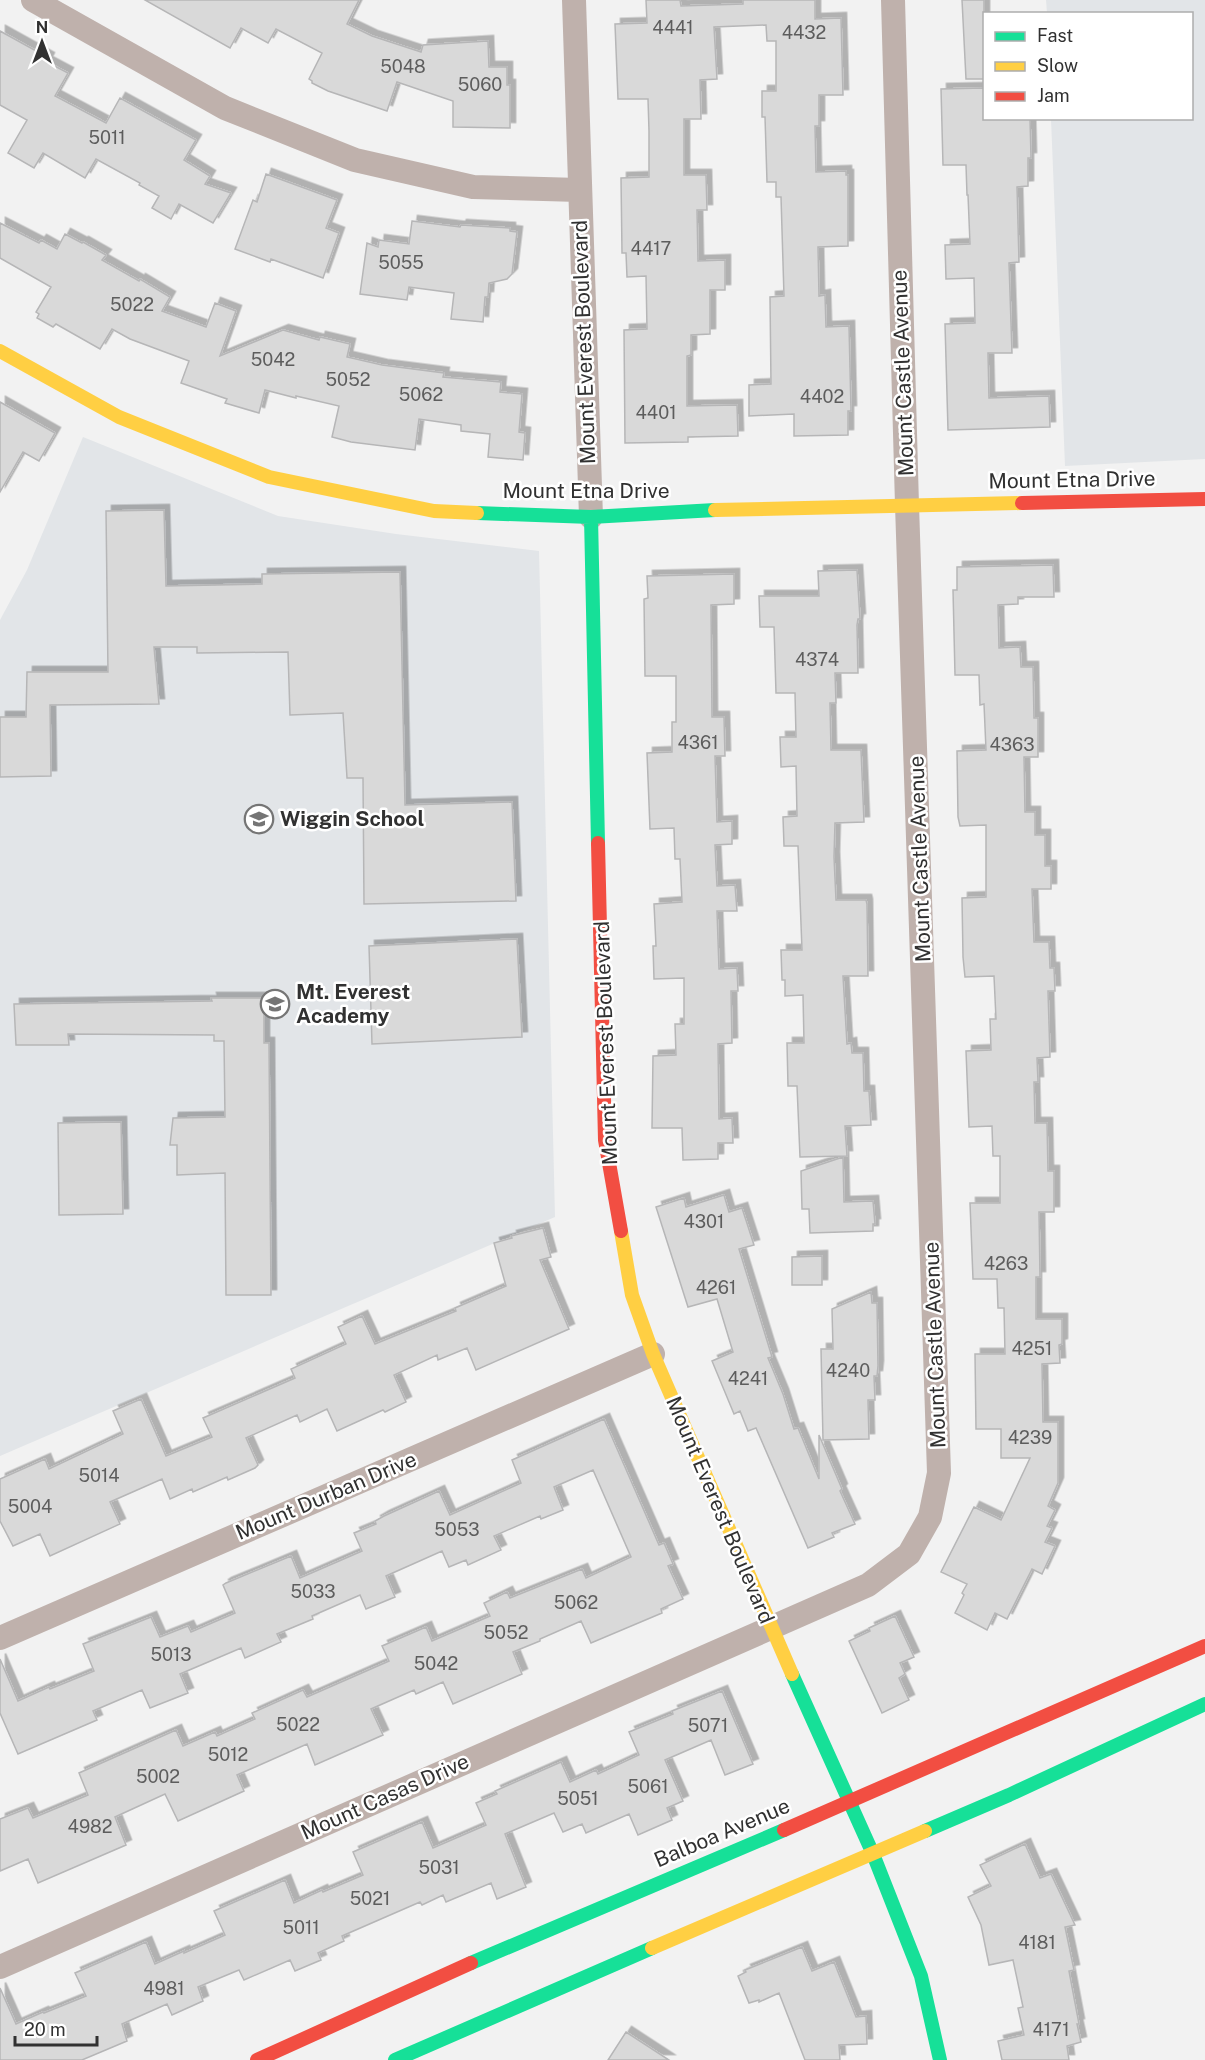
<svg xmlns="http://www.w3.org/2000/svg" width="1205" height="2060" font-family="'Public Sans',sans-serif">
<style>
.built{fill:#e2e5e8}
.building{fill:#d9d9d9;stroke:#b6b6b7;stroke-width:1.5;filter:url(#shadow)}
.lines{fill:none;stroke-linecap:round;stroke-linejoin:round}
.street{stroke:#bfb1ac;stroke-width:24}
.fast{stroke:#16e098;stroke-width:14}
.slow{stroke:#ffcf43;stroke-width:14}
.jam{stroke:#f24e42;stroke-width:14}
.labels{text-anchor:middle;stroke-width:5;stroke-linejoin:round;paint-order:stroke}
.number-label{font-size:18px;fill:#5d5d5d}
.street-label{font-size:21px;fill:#313131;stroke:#fff}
.poi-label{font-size:21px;font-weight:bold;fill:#313131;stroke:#fff;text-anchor:start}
</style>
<defs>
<filter id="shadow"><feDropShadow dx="5.5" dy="-5.5" stdDeviation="0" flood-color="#0004"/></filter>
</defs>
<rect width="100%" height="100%" fill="#f2f2f2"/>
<!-- built -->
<path class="built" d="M1046 0H1205V459L1065 466 1051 119 1192 118V14L1047 13Z
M83 437 278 516 396 534 539 551 555 1217 0 1456V620L27 570Z"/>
<!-- building -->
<path class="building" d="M145 0H359L347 24 372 36 421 52 423 45 488 41 489 67H507V85H510V128L453 127V101L397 82 387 111 328 91 312 83V81L309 79 322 53 276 29 268 43 241 28 230 48Z
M646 0H680L681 6 743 4V0H815V19L841 18 843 95H819V126H815L816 172 846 171V175H848V246L818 247 819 296 825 295 826 327 849 326 851 411H848V435L794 436V414L749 416V385L771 384 770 297 784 296 781 197H776V182H767L765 117H762V91H776V41H767L766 25 714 27 717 79 700 80 701 119H684V175H706L707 210H697L698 261 725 260V290H710V334L691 335V355L687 356V406L737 405 738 436 688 437V442L625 443 624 330 647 329 646 276 627 277 626 253H622L621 178 649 177V131L648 99H618L615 24 647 23Z
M962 0H984V79H966Z
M0 31 49 58 47 62 68 73 55 96 106 123 120 98 196 140 184 160 210 176 205 184 231 193 213 223 179 204 171 219 152 208 159 196 139 185 140 183 96 159 85 178 43 153 34 168 8 153 27 120 0 105Z
M984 88V118H1030L1031 158H1028V186L1017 187 1019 262 1009 263 1012 353H988L989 398 1049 396 1050 427 948 430 945 324 975 323 974 278 946 279 945 245 970 244 968 195H967L966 165H943L941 89Z
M266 174 337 200 326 228 339 233 323 278 271 259 270 262 235 249 253 200 257 202Z
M412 221 460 227 461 225 510 228V231L517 232 512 274 507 279 489 283 488 297H485L483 322 451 319 454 293 409 287 407 300 360 294 367 243 378 247 379 240 409 244Z
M0 223 39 243 41 240 57 249 65 234 82 243 83 242 106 255 102 260 139 281 140 279 170 297 162 311 206 327 215 303 236 311 220 356 283 330 319 340 320 337 350 344 347 357 382 365 444 373 443 377 501 382 500 392 522 394 519 432 525 433 523 460 488 457 490 434 461 431V425L419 419 415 450 351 442 332 437 339 406 296 396V398L265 390 259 413 225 403 227 399 181 383 189 361 130 339 112 329 100 349 56 324 53 327 37 318 39 314 36 312 51 287 0 258Z
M0 402 55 433 39 461 23 452 0 492Z
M164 510 166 586 262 584V574L400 572 405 805 512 802 516 901 364 904 363 778H347L343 713 290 715 288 652 197 653V647H154L159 704 50 705 51 776 0 777V717H26L27 672H108L106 511Z
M1053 565 1054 597H1018V604L998 605 999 648 1020 647 1021 667H1033L1034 718H1038V757H1024L1025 812H1035V835H1045V866H1051V889H1032L1034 942H1049L1050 968H1054L1055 991H1048L1050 1057 1037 1058 1038 1082H1034L1035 1123H1047L1048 1171H1054V1212H1039L1040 1277H1036V1319H1062V1344L1059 1345 1060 1363 1042 1364 1043 1422H1058V1483L1048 1506 1055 1510 1047 1526 1052 1528 1045 1542 1055 1546 1042 1574 1032 1569 1007 1619 995 1613 987 1630 955 1613 964 1595 962 1593 967 1584 941 1572 974 1507 1001 1520 1030 1458H1001V1429H976L975 1354H1005L1004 1308H998L997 1279H973L970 1203H1000V1156H993L992 1126 969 1127 966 1051 991 1050 990 1019H996L994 976 965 977 963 957 962 898 986 897V825L960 826 958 817 957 751 986 750 984 704 980 705 979 675H955L953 590H957V567Z
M857 570 860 619H858L857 625 858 673H835L836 703H830L831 750H861L864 822 835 823 834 857 836 900H866L867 904 868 976H843L847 1044 851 1043 852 1053H863L864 1091H869L871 1125 845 1126 847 1156 800 1157 797 1086H788L787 1043H804L803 995 785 996V980H782L781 950H802L798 846H784L783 817 797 816 796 766 781 767 780 737H796L795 693H776L774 627H760L759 596H819L818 571Z
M734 574V604L711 605 712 717H724L725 756H715L717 822 732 821V844L715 845 717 886 735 885 737 911H717L719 969 737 968 738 991H731L732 1043 718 1044 719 1119 732 1118 733 1143H718V1159L683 1160 682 1128H652L653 1056 676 1055 675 1024H684V978L654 979 653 946H656L654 904 682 902 680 859H675L674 828 650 829 647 753 672 752V722H676V676H645L644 599 648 598 647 576Z
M517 939 522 1037 372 1044 369 946Z
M211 998H264V1043H269L271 1295H226L225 1173 177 1175V1145H170L173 1118 225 1117 224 1041H214V1035L68 1034 69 1045H16L14 1004 212 1001Z
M121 1122 123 1214 59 1215 58 1123Z
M843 1157 844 1202 873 1201 875 1224H873V1231L810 1233 809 1209H802L801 1171Z
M724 1195 729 1212 742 1208 754 1245 739 1249 772 1357 768 1358 783 1394 794 1429 798 1428 819 1479V1435L842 1489 840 1491 855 1524 832 1533 834 1537 808 1548 756 1428 748 1431 740 1411 734 1414 712 1361 733 1352 717 1299 688 1307 656 1207 684 1198 686 1207Z
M543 1228 551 1257 540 1260 569 1329 476 1370 467 1348 438 1360 437 1355 394 1375 406 1402 385 1412 383 1410 337 1431 327 1409 300 1422 297 1415 246 1438 258 1465 255 1468 228 1480 227 1477 193 1492 192 1489 170 1499 162 1479 110 1502 120 1524 50 1556 40 1534 13 1546 0 1521V1479L45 1459 49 1469 123 1434 113 1411 141 1399 166 1456 212 1437 203 1418 295 1378 291 1369 346 1344 338 1327 362 1316 375 1344 456 1311 455 1308 506 1286 494 1243 512 1238 511 1236Z
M822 1256V1285H792V1257Z
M871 1292 872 1303H877L878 1366 877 1376H874L875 1400H868L869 1439 823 1440 821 1349H833L832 1309Z
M604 1419 659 1545 664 1543 673 1564 668 1566 683 1599 661 1609 662 1613 591 1643 581 1621 540 1639V1641L513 1652 522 1674 453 1704 443 1682 416 1694 414 1690 371 1709 383 1735 315 1765 307 1744 237 1775 244 1791 178 1821 165 1794 115 1817 126 1845 38 1883 28 1859 0 1871V1819L28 1808 33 1818 88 1795 79 1773 176 1730 183 1746 215 1732 217 1736 255 1719 252 1713 303 1690 307 1697 389 1661 382 1646 426 1627 432 1641 490 1616 484 1603 507 1592 510 1598 582 1569 586 1578 631 1557 593 1470 554 1487 563 1510 541 1519 540 1516 494 1536 501 1550 468 1565 466 1560 449 1567 442 1551 386 1576 395 1597 366 1609 360 1595 312 1616 313 1619 277 1634 281 1642 245 1658 241 1648 180 1674 188 1693 150 1708 142 1690 93 1711 97 1720 18 1754 0 1713V1659L18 1701 49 1687 50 1689 94 1671 83 1644 151 1617 160 1637 188 1626 191 1632 235 1613 223 1585 226 1583 291 1556 300 1578 362 1551 354 1533 376 1524 375 1521 384 1516 439 1491 450 1515 521 1483 512 1460Z
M895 1616 914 1657 900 1663 905 1674 899 1678 909 1700 882 1713 849 1641 870 1631 869 1628Z
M722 1691 753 1764 725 1775 711 1740 665 1760 683 1801 667 1808 672 1820 638 1835 629 1814 586 1833 582 1824 563 1832 554 1813 505 1834 526 1887 497 1899 491 1883 446 1902 443 1895 422 1905 420 1902 342 1936 344 1941 318 1953 321 1960 295 1971 290 1960 244 1980 239 1970 198 1987 203 2001 172 2015 167 2004 122 2024 127 2041 82 2060H0V1988L16 2024 43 2012 44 2013 86 1996 75 1973 146 1942 155 1964 184 1951V1953L225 1935 214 1911 285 1880 294 1903 322 1890 323 1892 363 1875 353 1852 422 1822 433 1848 486 1825 476 1803 497 1794 495 1791 561 1762 570 1782 596 1770 598 1774 639 1755 629 1732 673 1714 672 1711Z
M1025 1844 1040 1878 1051 1874 1075 1925 1065 1927 1074 1970 1069 1971 1079 2024H1077L1081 2042 1067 2046 1069 2060H1002L998 2041 1024 2035 1018 2008 1023 2007 1013 1960 989 1965 981 1925 968 1897 991 1886 980 1865Z
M802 1947 812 1971 834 1962 856 2017 866 2016 867 2044 839 2045 840 2060H805L779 1993 759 2002V2000L749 2003 738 1976 746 1972 745 1970Z
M626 2032 669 2060H608Z"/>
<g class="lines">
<!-- street -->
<path class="street" d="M33 0 225 108 355 160 473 187 579 190
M574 0 591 517
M0 1638 653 1354
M0 1967 868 1585 909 1554 930 1517 939 1473 907 505 893 0"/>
<!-- fast -->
<path class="fast" d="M477 513 591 517 715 510
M591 517 598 843
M792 1674 873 1854 921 1976 940 2060
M925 1831 1009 1795 1205 1704
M471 1963 784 1830
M395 2060 652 1948"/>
<!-- slow -->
<path class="slow" d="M0 351 119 417 269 477 434 511 477 513
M715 510 1022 503
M621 1231 632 1295 653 1354 792 1674
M652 1948 925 1831"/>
<!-- jam -->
<path class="jam" d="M1022 503 1205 499
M598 843 605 1140 621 1231
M784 1830 1205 1646
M257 2060 471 1963"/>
</g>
<!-- icons -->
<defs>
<g id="school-ring" transform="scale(1.5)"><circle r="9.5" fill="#fff" stroke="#757575" stroke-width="1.5"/><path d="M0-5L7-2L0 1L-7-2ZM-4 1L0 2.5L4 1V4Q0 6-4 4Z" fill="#757575"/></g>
</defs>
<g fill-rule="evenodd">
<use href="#school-ring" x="259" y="819"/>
<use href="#school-ring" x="275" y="1004"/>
</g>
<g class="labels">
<!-- number labels -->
<g class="number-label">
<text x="673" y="34">4441</text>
<text x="804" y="39">4432</text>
<text x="403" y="73">5048</text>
<text x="480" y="91">5060</text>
<text x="107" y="144">5011</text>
<text x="651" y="255">4417</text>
<text x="401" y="269">5055</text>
<text x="132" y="311">5022</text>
<text x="273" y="366">5042</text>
<text x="348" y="386">5052</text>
<text x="421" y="401">5062</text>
<text x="822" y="403">4402</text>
<text x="656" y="419">4401</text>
<text x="817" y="666">4374</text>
<text x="698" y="749">4361</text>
<text x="1012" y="751">4363</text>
<text x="704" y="1228">4301</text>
<text x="1006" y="1270">4263</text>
<text x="716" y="1294">4261</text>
<text x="1032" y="1355">4251</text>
<text x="848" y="1377">4240</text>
<text x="748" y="1385">4241</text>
<text x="1030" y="1444">4239</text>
<text x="99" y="1482">5014</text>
<text x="30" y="1513">5004</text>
<text x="457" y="1536">5053</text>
<text x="313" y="1598">5033</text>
<text x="576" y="1609">5062</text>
<text x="506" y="1639">5052</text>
<text x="171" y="1661">5013</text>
<text x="436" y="1670">5042</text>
<text x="298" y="1731">5022</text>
<text x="708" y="1732">5071</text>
<text x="228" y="1761">5012</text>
<text x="158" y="1783">5002</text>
<text x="648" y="1793">5061</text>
<text x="578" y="1805">5051</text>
<text x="90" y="1833">4982</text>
<text x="439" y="1874">5031</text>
<text x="370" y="1905">5021</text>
<text x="301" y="1934">5011</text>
<text x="1037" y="1949">4181</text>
<text x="164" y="1995">4981</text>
<text x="1051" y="2036">4171</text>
</g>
<!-- street labels -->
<g class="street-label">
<text transform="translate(584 342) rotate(-92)" y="7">Mount Everest Boulevard</text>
<text transform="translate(903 373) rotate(-92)" y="7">Mount Castle Avenue</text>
<text transform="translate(1072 480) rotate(-1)" y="7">Mount Etna Drive</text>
<text x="586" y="498">Mount Etna Drive</text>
<text transform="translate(920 859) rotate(-92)" y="7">Mount Castle Avenue</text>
<text transform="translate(606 1043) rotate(-92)" y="7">Mount Everest Boulevard</text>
<text transform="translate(935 1345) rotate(-92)" y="7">Mount Castle Avenue</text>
<text transform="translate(326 1496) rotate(-23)" y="7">Mount Durban Drive</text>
<text transform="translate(720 1510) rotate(67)" y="7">Mount Everest Boulevard</text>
<text transform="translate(385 1797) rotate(-24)" y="7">Mount Casas Drive</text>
<text transform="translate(722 1833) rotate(-23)" y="7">Balboa Avenue</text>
</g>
<!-- poi labels -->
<g class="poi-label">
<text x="280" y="826">Wiggin School</text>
<text x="296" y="999">Mt. Everest<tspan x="296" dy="24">Academy</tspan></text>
</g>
</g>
<!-- legend -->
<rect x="983" y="12" width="210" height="108" fill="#ffffff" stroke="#adadad" stroke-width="1.5"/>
<rect x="995" y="32" width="30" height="9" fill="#16e098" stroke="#adadad" stroke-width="1.5"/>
<text x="1037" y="42" font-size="18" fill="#313131">Fast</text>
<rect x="995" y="62" width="30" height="9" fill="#ffcf43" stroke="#adadad" stroke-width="1.5"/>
<text x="1037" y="72" font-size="18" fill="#313131">Slow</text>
<rect x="995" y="92" width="30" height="9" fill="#f24e42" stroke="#adadad" stroke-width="1.5"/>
<text x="1037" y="102" font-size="18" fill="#313131">Jam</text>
<!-- north arrow -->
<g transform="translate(42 42)" stroke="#ffffff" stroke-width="4.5" paint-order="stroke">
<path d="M0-4.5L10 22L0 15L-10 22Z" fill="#313131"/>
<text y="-9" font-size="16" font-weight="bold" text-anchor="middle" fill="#313131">N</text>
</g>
<!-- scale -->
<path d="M15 2036v9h82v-9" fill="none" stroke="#313131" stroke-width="3"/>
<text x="24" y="2036" font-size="18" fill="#313131" stroke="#ffffff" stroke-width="4.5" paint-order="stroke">20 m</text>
</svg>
